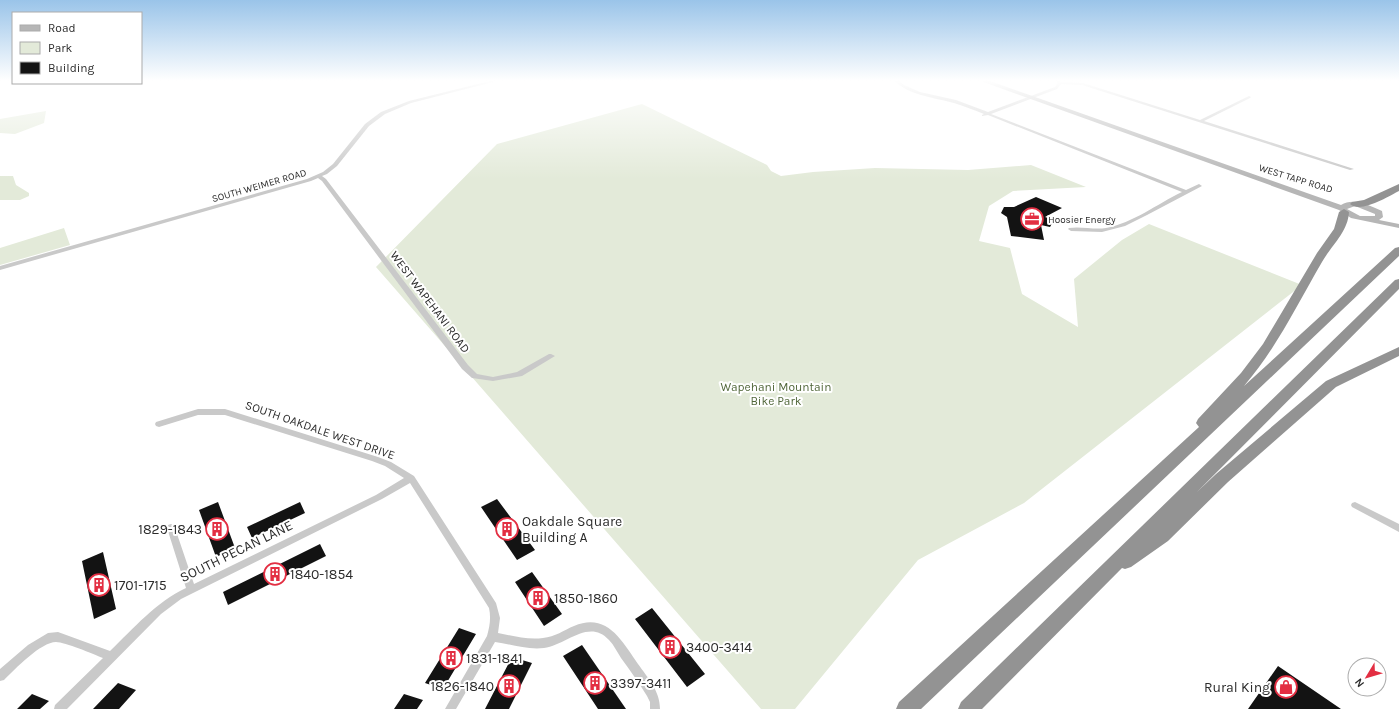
<svg xmlns="http://www.w3.org/2000/svg" width="1399" height="709" font-family="Karla,sans-serif">
<style>
.green{fill:#e3ead9}
.building{fill:#131313}
.lines{fill:none;stroke-linecap:round;stroke-linejoin:round}
.minor{fill:#c9c9c9;fill-rule:evenodd}
.secondary{fill:#b6b6b6;fill-rule:evenodd}
.motorway{fill:#939393;fill-rule:evenodd}
.labels{text-anchor:middle;stroke-width:4;stroke-linejoin:round;paint-order:stroke}
.far-street-label{font-size:10px;fill:#2c2c2c;stroke:#fff}
.far-poi-label{font-size:10px;fill:#2c2c2c;stroke:#fff;text-anchor:start}
.street-label{font-size:12px;fill:#2c2c2c;stroke:#fff}
.park-label{font-size:12px;fill:#51673a;stroke:#fff}
.near-poi-label{font-size:14px;fill:#2c2c2c;stroke:#fff;text-anchor:start}
.near-street-label{font-size:14px;fill:#2c2c2c;stroke:#fff}
</style>
<rect width="100%" height="100%" fill="#fff"/>
<!-- green -->
<path class="green" d="M642 104 767 165 771 171 781 176 813 172 875 168 968 170 1031 165 1086 187 1013 191 989 206 979 241 1010 248 1022 294 1078 327 1074 279 1122 240 1149 224 1302 285 1024 503 918 560 795 709H761L376 267 497 144Z
M46 111 44 123 15 134 0 133V119Z
M0 176H13L16 185 29 193V196L20 200H0Z
M64 228 70 245 0 265V248Z"/>
<!-- building -->
<path class="building" d="M1036 197 1062 208 1045 217 1054 220 1050 227 1041 225 1044 240 1011 236 1007 217 1001 213 1004 207H1014Z
M497 499 535 550 517 560 481 507Z
M218 502 235 548 216 557 199 510Z
M300 502 305 513 252 538 247 527Z
M320 544 326 556 228 605 223 592Z
M103 552 116 609 94 619 82 561Z
M532 572 562 614 544 626 515 582Z
M652 608 705 674 687 687 635 619Z
M459 628 476 634 443 689 425 683Z
M582 645 626 709H598L563 656Z
M512 657 532 663 509 709H485Z
M1278 666 1341 709H1248Z
M118 683 136 690 119 709H93Z
M32 694 49 701 40 709H17Z
M404 694 423 700 417 709H394Z"/>
<g class="lines">
<!-- minor -->
<path class="minor" d="M494 80H501L411 103 385 114 369 126 337 166 327 174 322 176 326 179 468 365 477 374 493 377 517 372 549 354H551L555 356 522 376 493 381 472 378 462 369 322 181 318 178 311 181 0 270V266L307 179 323 172 333 164 365 124 381 112 409 101Z
M893 80H898L904 85 920 92 956 100 988 112 1055 87 1058 83 1055 80H1059L1061 82 1083 83 1200 120 1249 96 1251 97 1250 98 1204 121 1354 169 1350 170 1082 85 1061 84 1057 89 991 114 1186 190 1199 184 1202 186 1147 215 1125 226 1102 232 1071 231 1068 229 1069 228C1081 226 1094 230 1106 228 1133 223 1157 204 1182 192L988 115 982 116V115L984 114C974 110 964 106 954 103 933 97 910 96 893 80Z
M198 409H225L378 457 391 462 414 476 496 603 500 618 498 633C513 636 528 640 543 638 555 637 564 630 574 626 607 612 622 641 638 664 648 678 660 691 660 709H650V702L647 696C639 683 630 670 621 658 617 652 614 645 609 640 589 618 566 645 544 648 527 650 511 644 495 642L456 709H445L487 636C490 626 491 617 489 608L410 483 382 499 181 599 161 614 67 709H54L55 705 103 658C93 654 65 642 56 642 41 642 15 669 4 680L0 681V669L28 645 48 633 58 632 110 651C134 628 156 602 186 588L167 528 168 525 171 524 174 525 175 528 194 584 376 495 404 478 385 466 372 461 225 415H198L159 427 156 426 155 424 156 422Z
M1355 502 1399 524V532L1352 507 1351 505 1352 503Z"/>
<!-- secondary -->
<path class="secondary" d="M978 80H987L1341 205C1354 197 1370 206 1382 211L1383 217 1379 220 1399 224V228L1351 218 1339 210ZM1355 206 1375 214V216H1360L1347 209Z"/>
<!-- motorway -->
<path class="motorway" d="M1399 184V191C1389 196 1360 214 1350 204L1352 202 1364 200Z
M1344 209 1349 212C1348 232 1331 246 1322 262 1297 305 1276 349 1244 386L1395 248 1399 247V256L921 709H896L899 702 1199 427 1196 423 1198 419 1241 373 1263 344 1317 253 1334 229 1339 212Z
M1399 279V289L1197 492 1216 474 1326 381 1399 347V356L1336 387 1228 482 1168 541 1131 567 1125 569 1122 568 982 709H958L961 702 1395 280Z"/>
</g>
<!-- sky -->
<linearGradient id="sky" x2="0" y2="1"><stop stop-color="#9ac4e9"/><stop offset="0.45" stop-color="#fff"/><stop offset="1" stop-color="#fff" stop-opacity="0"/></linearGradient>
<rect width="1399" height="179" fill="url(#sky)"/>
<!-- icons -->
<defs>
<g id="office-ring" transform="scale(1.15)"><circle r="9.5" fill="#fff" stroke="#e32e42" stroke-width="1.5"/><path d="M-6-3h4V-5.5h4V-3h4V5H-6ZM-1-4.5V-3h2v-1.5ZM-6 0V1H6V0Z" fill="#e32e42"/></g>
<g id="building-ring" transform="scale(1.15)"><circle r="9.5" fill="#fff" stroke="#e32e42" stroke-width="1.5"/><path d="M-4-6H4V6H1V3H-1V6H-4ZM-2.5-4.3h1.7v1.8h-1.7ZM.8-4.3h1.7v1.8H.8ZM-2.5-1h1.7V.8h-1.7ZM.8-1h1.7V.8H.8Z" fill="#e32e42"/></g>
<g id="shop-ring" transform="scale(1.15)"><circle r="9.5" fill="#fff" stroke="#e32e42" stroke-width="1.5"/><path d="M-5-2.5h2.3a2.7 3.5 0 0 1 5.4 0H5L5.5 6h-11ZM-1.5-2.5h3a1.5 2.3 0 0 0-3 0Z" fill="#e32e42"/></g>
</defs>
<g fill-rule="evenodd">
<use href="#office-ring" x="1032" y="219"/>
<use href="#building-ring" x="217" y="529"/>
<use href="#building-ring" x="507" y="529"/>
<use href="#building-ring" x="275" y="574"/>
<use href="#building-ring" x="99" y="585"/>
<use href="#building-ring" x="538" y="598"/>
<use href="#building-ring" x="670" y="647"/>
<use href="#building-ring" x="451" y="658"/>
<use href="#building-ring" x="595" y="683"/>
<use href="#building-ring" x="509" y="686"/>
<use href="#shop-ring" x="1286" y="687"/>
</g>
<g class="labels">
<!-- far-street labels -->
<g class="far-street-label">
<text transform="translate(1296 178) rotate(17)" y="4">WEST TAPP ROAD</text>
<text transform="translate(259 185) rotate(-16)" y="4">SOUTH WEIMER ROAD</text>
</g>
<!-- far-poi labels -->
<g class="far-poi-label">
<text x="1048" y="223">Hoosier Energy</text>
</g>
<!-- street labels -->
<g class="street-label">
<text transform="translate(430 302) rotate(53)" y="4">WEST WAPEHANI ROAD</text>
<text transform="translate(320 430) rotate(19)" y="4">SOUTH OAKDALE WEST DRIVE</text>
</g>
<!-- park labels -->
<g class="park-label">
<text x="776" y="391">Wapehani Mountain<tspan x="776" dy="14">Bike Park</tspan></text>
</g>
<!-- near-poi labels -->
<g class="near-poi-label">
<text x="522" y="526">Oakdale Square<tspan x="522" dy="16">Building A</tspan></text>
<text x="202" y="534" text-anchor="end">1829-1843</text>
<text x="290" y="579">1840-1854</text>
<text x="114" y="590">1701-1715</text>
<text x="554" y="603">1850-1860</text>
<text x="686" y="652">3400-3414</text>
<text x="466" y="663">1831-1841</text>
<text x="610" y="688">3397-3411</text>
<text x="494" y="691" text-anchor="end">1826-1840</text>
<text x="1270" y="692" text-anchor="end">Rural King</text>
</g>
<!-- near-street labels -->
<g class="near-street-label">
<text transform="translate(236 551) rotate(-26)" y="5">SOUTH PECAN LANE</text>
</g>
</g>
<!-- legend -->
<rect x="12" y="12" width="130" height="72" fill="#ffffff" stroke="#ababab"/>
<rect x="20" y="25" width="20" height="6" fill="#b6b6b6" stroke="#ababab"/>
<text x="48" y="32" font-size="12" fill="#2c2c2c">Road</text>
<rect x="20" y="42" width="20" height="12" fill="#e3ead9" stroke="#ababab"/>
<text x="48" y="52" font-size="12" fill="#2c2c2c">Park</text>
<rect x="20" y="62" width="20" height="12" fill="#131313" stroke="#ababab"/>
<text x="48" y="72" font-size="12" fill="#2c2c2c">Building</text>
<!-- north arrow -->
<g transform="translate(1367 677) rotate(232)"><circle r="19" fill="#ffffff" stroke="#ababab"/>
<path d="M0-3L7 15L0 10L-7 15Z" fill="#e32e42"/>
<text y="-6" font-size="11" font-weight="bold" text-anchor="middle" fill="#2c2c2c">N</text>
</g>
</svg>
